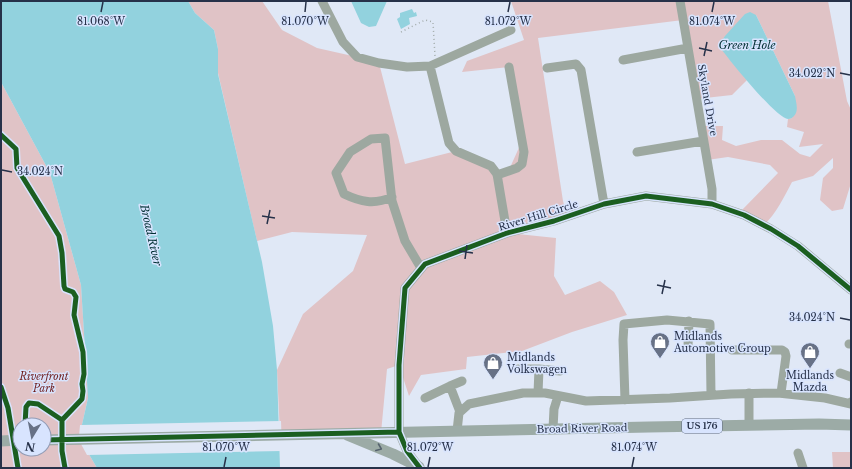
<svg xmlns="http://www.w3.org/2000/svg" width="852" height="469" font-family="'Libre Baskerville',serif">
<style>
.green{fill:#e0c3c6;fill-rule:evenodd}
.water{fill:#92d2de}
.pier{fill:#e0e8f6}
.lines{fill:none;stroke-linecap:round;stroke-linejoin:round}
.path{stroke:#a3acab;stroke-width:1.5;stroke-dasharray:1 3;stroke-linecap:butt}
.minor{stroke:#9da8a0;stroke-width:9}
.major{stroke:#9caba6;stroke-width:11}
.cycleway-casing{stroke:#d8e4fe;stroke-width:8}
.cycleway{stroke:#1b5e20;stroke-width:5}
.oneway{stroke:#55626e}
.ticks{fill:none;stroke:#263149;stroke-width:1.5}
.labels{text-anchor:middle;stroke-width:3;stroke-linejoin:round;paint-order:stroke}
.shield{fill:#d8e4fe;stroke:#5b677f;stroke-width:1}
.shield-label{font-size:9px;font-weight:bold;fill:#263149}
.street-label{font-size:10px;fill:#263149;stroke:#d8e4fe}
.poi-label{font-size:10px;fill:#263149;stroke:#d8e4fe;text-anchor:start}
.park-label{font-size:10px;font-style:italic;fill:#6f1c1c;stroke:#d8e4fe}
.water-label{font-size:11px;font-style:italic;fill:#023034;stroke:#d8e4fe}
.ticks-label{font-size:10px;text-anchor:middle;fill:#263149;stroke:#d8e4fe;stroke-width:3;stroke-linejoin:round;paint-order:stroke}
</style>
<rect width="100%" height="100%" fill="#e0e8f6"/>
<!-- green -->
<path class="green" d="M188 1H262L282 30 317 48 357 57 379 63 405 164 456 151 497 174 508 172 522 141 509 67 462 72 467 61 524 40 511 1H555L556 2 565 1H828L847 101 851 110V183L843 209 832 211 820 200 823 178 833 168V158L813 176 792 182C784 197 776 214 764 225L742 210 778 173 770 165 728 157 707 160 701 126H723L722 140 736 146 761 140H782L800 154 810 157 823 144 799 147 804 132 787 127 788 119 792 118 795 96 756 15 728 57 747 80 732 95 696 99 683 20 538 38 563 201 567 216 508 233 556 238 554 276 565 295 600 281 614 292 627 315 572 332 522 351 467 357 466 369 421 375 409 396 399 365 387 369 381 433 280 434 277 370 303 314 353 271 367 235 292 232 257 241 218 73V49L214 30 195 13Z
M1 82 50 173 81 285 88 398 81 429 83 444 97 468H1ZM20 425H44V449H20Z
M832 452H851V468H833Z"/>
<!-- water -->
<path class="water" d="M1 1H188L195 13 214 30 218 49V74L262 262 273 326 277 370 280 468H97L83 444 81 429 88 398 81 285 50 173 1 82Z
M351 1H387L376 26 369 27 361 23Z
M412 9 414 13 416 12 417 16 409 18 410 24 401 29 397 19 400 17V13Z
M750 12 756 15 795 96C796 102 799 111 794 116 792 118 791 119 788 119 777 119 730 61 722 50L721 42 725 36 745 14Z"/>
<!-- pier -->
<path class="pier" d="M281 421 282 451 87 455 81 444 79 436 80 425Z"/>
<g class="lines">
<!-- path -->
<path class="path" d="M401 32 425 20 433 22 435 56"/>
<!-- minor -->
<path class="minor" d="M322 1 343 42 357 57 379 63 407 67 430 66 511 30
M680 1 712 189V204
M623 60 688 48
M430 66 449 143 456 151 491 166 497 174 507 233
M547 68 576 64 581 70 604 204
M637 152 703 141
M497 175 517 168 522 164 524 152 509 67
M392 197C374 205 361 202 344 194L336 173 350 152 371 139 385 138 392 201 405 241 421 268
M849 344H851
M688 346 689 321
M732 350H782L785 352 786 356 781 393
M518 369H539L538 393
M539 369 560 371
M840 373 851 377
M450 386 462 381
M749 393V425
M425 398 450 386 460 412
M625 400 623 340 624 324 667 320 710 324 711 395
M553 429 554 409 558 396
M457 431 459 413 469 404 523 393H545L586 401 670 398 731 394 778 393 825 398 851 404V402
M798 453 803 468
M419 467 407 451 399 432V365L405 288 425 264 507 233 554 221 604 204 646 196 712 204 744 215 771 229 798 246 851 290"/>
<!-- major -->
<path class="major" d="M347 435 393 454 419 467
M44 440 649 427 819 424 851 425
M1 441 20 440"/>
<!-- cycleway casing -->
<g class="cycleway-casing">
<path id="cycleway" d="M1 135 16 149 17 168 59 236 62 253 64 286 65 289 73 292 76 297 74 315 83 352 84 374 82 384 83 391 82 399 62 420V451L65 468
M1 387 8 408 18 468
M25 425 26 407 29 403 38 404 62 420
M44 440 399 432
M420 468 407 451 399 432V365L405 288 425 264 507 233 554 221 604 204 646 196 712 204 744 215 771 229 798 246 851 290"/>
</g>
<!-- cycleway -->
<use href="#cycleway" class="cycleway"/>
</g>
<!-- one-way arrows -->
<defs><path id="oneway-chevron" d="M-2-3.5L2.5 0L-2 3.5" fill="none" stroke-width="1.6" stroke-linecap="round" stroke-linejoin="round"/></defs>
<use class="oneway" href="#oneway-chevron" transform="translate(379 448) rotate(22)"/>
<!-- ticks -->
<path class="ticks" d="M101 12 103 2M305 12 306 2M508 12 510 2M712 12 714 2M699 48 712 51M704 56 707 42M840 73 850 75M2 170 12 172M262 216 275 218M267 224 270 210M459 251 473 253M465 259 467 245M657 285 671 288M662 294 665 280M840 318 850 320M224 467 226 457M428 467 430 457M632 467 634 457"/>
<!-- icons -->
<defs>
<g id="shop-pin" transform="scale(1)"><path d="M0 17L-7.5 6A9.5 9.5 0 1 1 7.5 6Z" fill="#677186" stroke="#d8e4fe"/><path d="M-5-2.5h2.3a2.7 3.5 0 0 1 5.4 0H5L5.5 6h-11ZM-1.5-2.5h3a1.5 2.3 0 0 0-3 0Z" fill="#fff"/></g>
</defs>
<g fill-rule="evenodd">
<use href="#shop-pin" x="660" y="342"/>
<use href="#shop-pin" x="810" y="352"/>
<use href="#shop-pin" x="493" y="363"/>
</g>
<g class="labels">
<!-- shield labels -->
<rect class="shield" x="682" y="419" width="40" height="14" rx="3"/>
<g class="shield-label">
<text x="702" y="429">US 176</text>
</g>
<!-- street labels -->
<g class="street-label">
<text transform="translate(708 100) rotate(80)" y="4">Skyland Drive</text>
<text transform="translate(538 215) rotate(-17)" y="4">River Hill Circle</text>
<text transform="translate(582 428) rotate(-1)" y="4">Broad River Road</text>
</g>
<!-- poi labels -->
<g class="poi-label">
<text x="674" y="340">Midlands<tspan x="674" dy="12">Automotive Group</tspan></text>
<text x="507" y="361">Midlands<tspan x="507" dy="12">Volkswagen</tspan></text>
<text x="810" y="379" text-anchor="middle">Midlands<tspan x="810" dy="12">Mazda</tspan></text>
</g>
<!-- park labels -->
<g class="park-label">
<text x="44" y="380">Riverfront<tspan x="44" dy="12">Park</tspan></text>
</g>
<!-- water labels -->
<g class="water-label">
<text x="747" y="49">Green Hole</text>
<text transform="translate(151 235) rotate(77)" y="4">Broad River</text>
</g>
</g>
<g class="ticks-label">
<text x="101" y="25">81.068°W</text>
<text x="305" y="25">81.070°W</text>
<text x="508" y="25">81.072°W</text>
<text x="712" y="25">81.074°W</text>
<text x="812" y="77">34.022°N</text>
<text x="40" y="175">34.024°N</text>
<text x="812" y="321">34.024°N</text>
<text x="226" y="451">81.070°W</text>
<text x="430" y="451">81.072°W</text>
<text x="634" y="451">81.074°W</text>
</g>
<!-- border -->
<rect width="852" height="469" fill="none" stroke="#263149" stroke-width="4"/>
<!-- north arrow -->
<g transform="translate(32 437) rotate(190)"><circle r="19" fill="#d8e4fe" stroke="#919cb6"/>
<path d="M0-3L7 15L0 10L-7 15Z" fill="#677186"/>
<text y="-6" font-size="11" font-weight="bold" text-anchor="middle" fill="#263149">N</text>
</g>
</svg>
